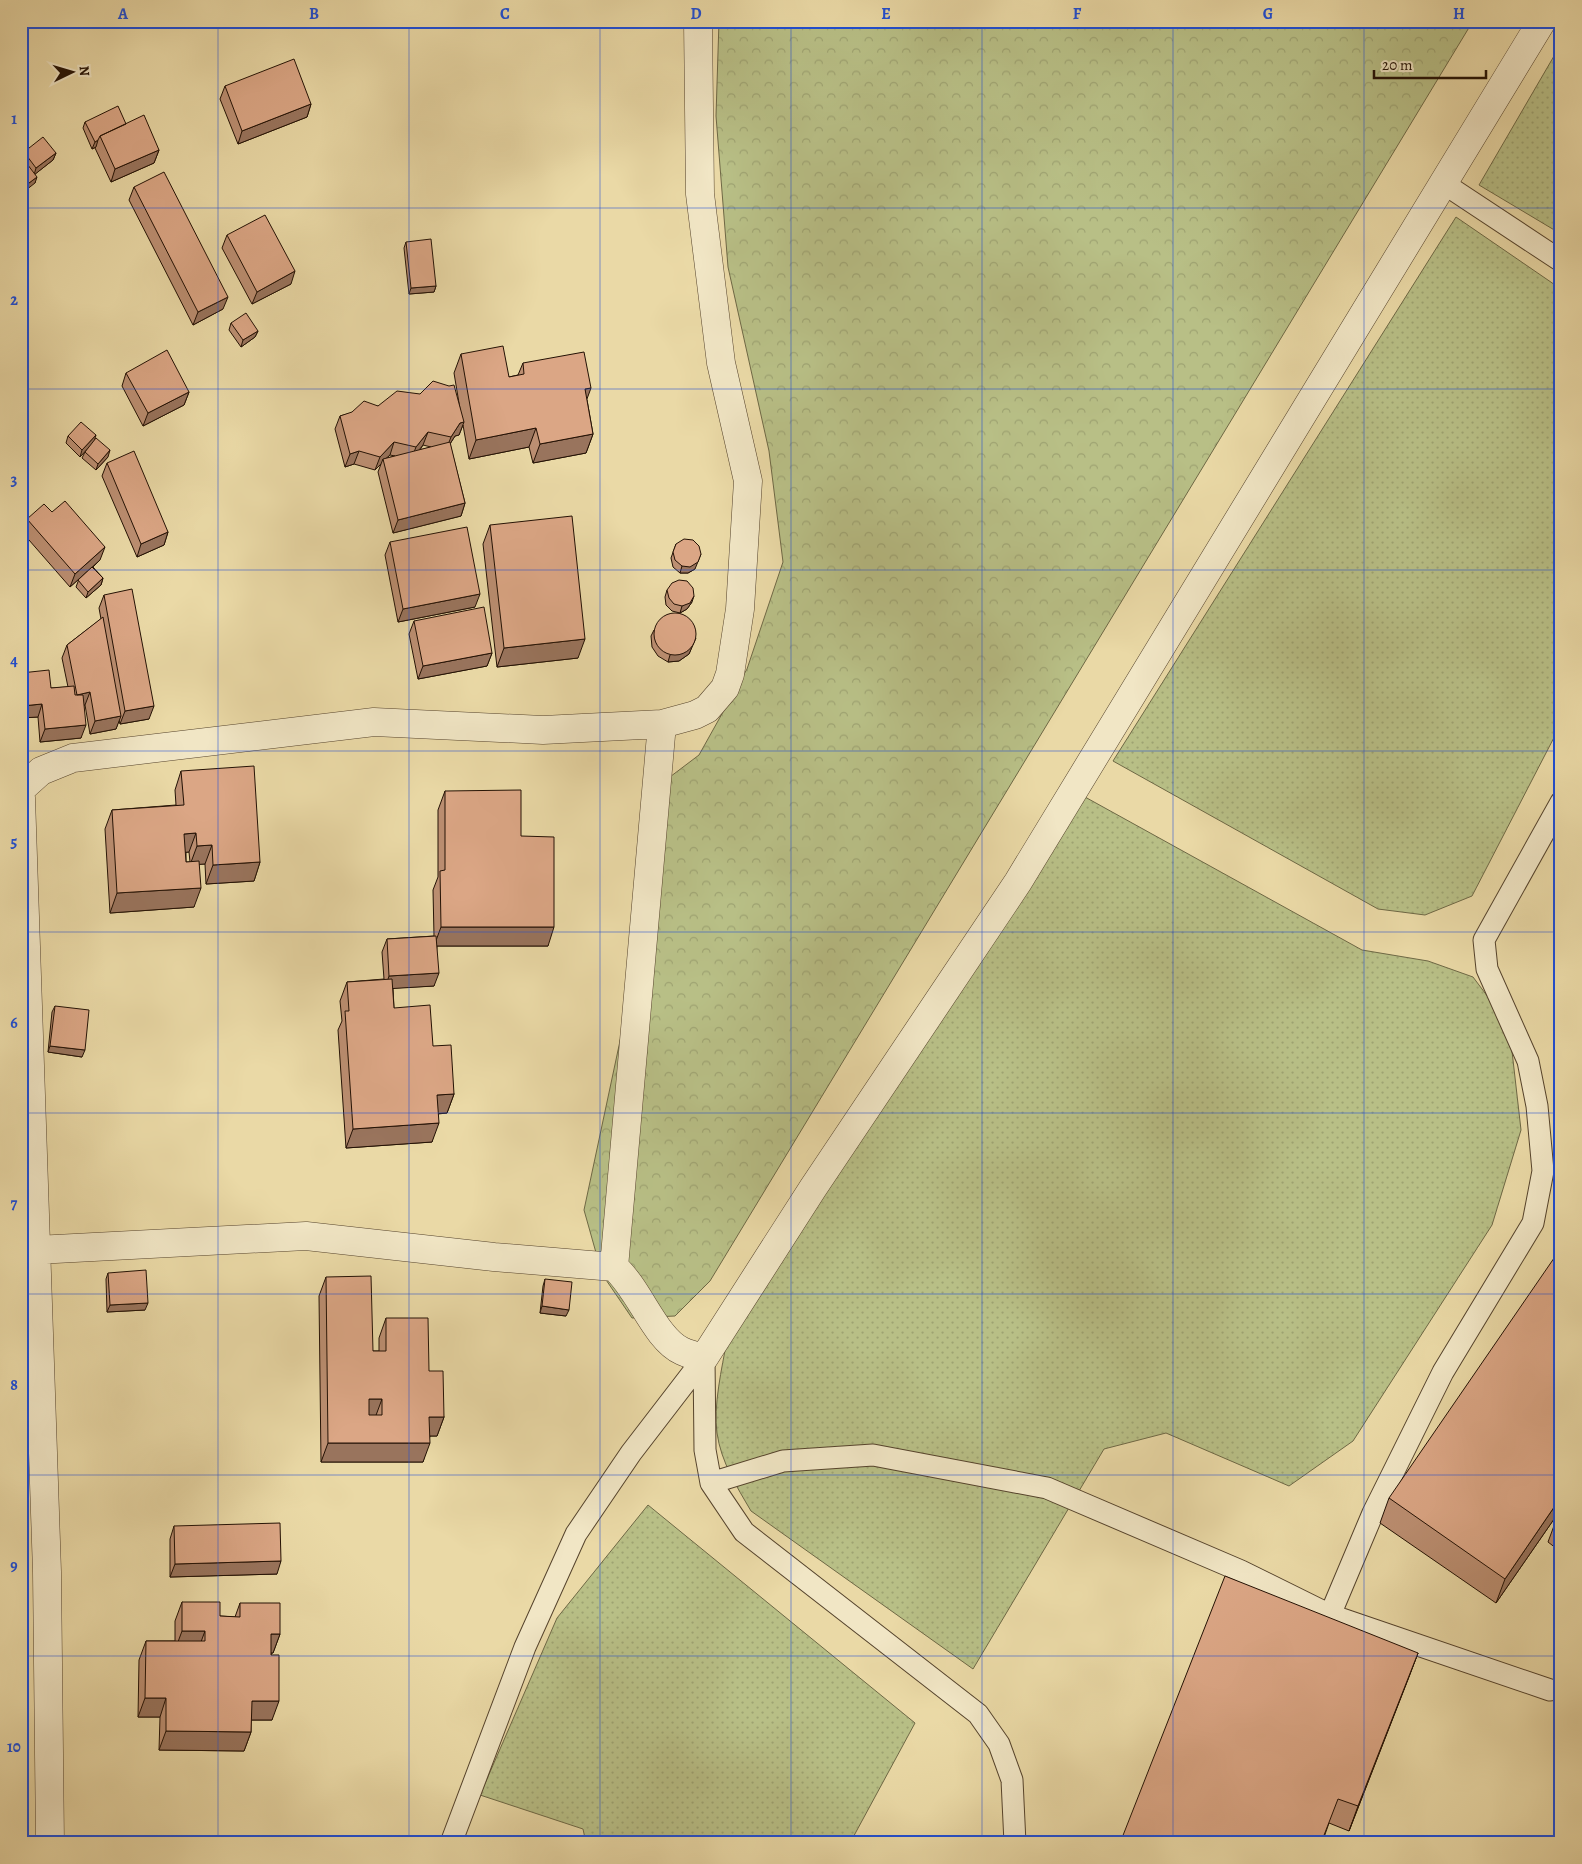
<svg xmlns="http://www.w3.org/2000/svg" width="1582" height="1864" font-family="Alegreya,serif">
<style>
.grass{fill:url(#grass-dots);stroke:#6e6845}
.forest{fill:url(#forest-crowns);stroke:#6e6845}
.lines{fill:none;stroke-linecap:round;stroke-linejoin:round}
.lane-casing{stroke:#55432c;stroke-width:23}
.street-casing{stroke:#55432c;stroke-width:29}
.lane{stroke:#f1e6c5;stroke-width:21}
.street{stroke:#f1e6c5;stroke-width:28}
.wall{fill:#bc8f72;stroke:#231104;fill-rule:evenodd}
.shaded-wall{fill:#99745d;stroke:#231104}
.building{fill:#dba685;stroke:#231104;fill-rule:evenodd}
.grid{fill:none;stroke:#1d4ed8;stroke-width:1;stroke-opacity:0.55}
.neatline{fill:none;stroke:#1d4ed8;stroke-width:2}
.grid-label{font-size:16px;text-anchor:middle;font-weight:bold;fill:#1d4ed8}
</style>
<defs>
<pattern id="grass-dots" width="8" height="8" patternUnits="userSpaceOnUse" patternTransform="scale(1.25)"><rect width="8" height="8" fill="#b8bf86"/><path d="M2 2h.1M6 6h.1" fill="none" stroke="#9ea372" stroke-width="1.8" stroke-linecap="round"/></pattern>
<pattern id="forest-crowns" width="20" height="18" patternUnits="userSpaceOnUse" patternTransform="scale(1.25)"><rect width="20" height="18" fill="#b8bf86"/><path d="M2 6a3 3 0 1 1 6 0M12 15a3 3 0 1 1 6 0" fill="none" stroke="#9ea372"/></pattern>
</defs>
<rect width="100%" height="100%" fill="#ead9a6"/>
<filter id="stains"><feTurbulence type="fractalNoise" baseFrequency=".004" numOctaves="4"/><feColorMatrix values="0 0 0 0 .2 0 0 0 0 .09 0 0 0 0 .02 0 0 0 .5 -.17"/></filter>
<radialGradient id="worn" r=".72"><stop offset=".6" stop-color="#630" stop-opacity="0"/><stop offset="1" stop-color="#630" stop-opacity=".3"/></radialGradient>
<!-- grass -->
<path class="grass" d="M1561 44V234L1479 185Z
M1456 217 1561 289V724L1472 896 1425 915 1378 909 1113 761Z
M1085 797 1362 950 1428 961 1473 977 1509 1025 1521 1130 1492 1225 1353 1441 1289 1486 1166 1433 1104 1449 973 1669 751 1511C737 1487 721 1462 717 1433 713 1407 722 1367 727 1340Z
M648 1505 915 1723 850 1843H586L583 1829 480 1795 557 1618Z"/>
<!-- forest -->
<path class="forest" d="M719 21H1473L710 1281 675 1316 632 1318 602 1274 584 1210 630 994 654 789 699 755 747 669 783 562 769 451 728 267 716 116Z"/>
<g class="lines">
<!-- lane casing -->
<g class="lane-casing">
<path id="lane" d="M1443 183 1561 261
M704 1358 705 1450 711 1483 744 1532 978 1714 999 1744 1012 1780 1015 1843
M711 1483 783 1461 873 1455 1047 1488 1241 1571 1330 1615 1550 1690
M1330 1615 1373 1513 1443 1372 1533 1223 1543 1171 1537 1106 1528 1061 1487 969 1484 940 1561 802
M451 1843 525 1647 576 1534 631 1453 704 1358"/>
</g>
<!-- street casing -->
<g class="street-casing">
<path id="street" d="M21 789 41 771 73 758 374 722 543 730 662 724 695 715 707 709 725 688 730 674 740 609 748 481 721 363 700 194 698 21
M21 798 47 1572 50 1843
M36 1250 306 1236 494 1257 614 1267C639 1288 655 1339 682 1351 688 1354 697 1356 704 1358L813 1188 1018 882 1542 21
M614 1267 662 724"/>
</g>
<!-- lane -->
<use href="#lane" class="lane"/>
<!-- street -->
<use href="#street" class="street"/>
</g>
<!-- wall -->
<path class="wall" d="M225 86 311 104 307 117 238 144 220 99Z
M85 122 126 124 159 150 154 163 111 182 95 148 96 147 92 149 83 128Z
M24 152 56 153 53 160 35 174V183L22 157Z
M134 187 223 309 193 325 129 200Z
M227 235 291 284 252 304 222 248Z
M406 242 436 286 434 292 409 294 404 248Z
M231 323 258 331 255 337 241 347 229 330Z
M461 354 509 377 518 375 523 363 587 400 593 434 586 453 533 463 529 447 469 459 463 425 459 435 455 436 450 444 465 503 461 516 393 533 378 472 381 464 375 470 354 464 345 467 335 429 340 416 378 406 460 409 454 373ZM423 445 431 447 420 450ZM390 455 395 456 387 458Z
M126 373 189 392 184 405 143 426 122 386Z
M68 436 94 441 108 457 96 470 82 458 85 452 90 445 80 457 66 443Z
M107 463 168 532 164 545 137 557 102 476Z
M27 519 100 560 93 567 103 578 101 585 86 598 76 587 79 579 70 587 22 532Z
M490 525 578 658 497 667 483 544Z
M390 542 475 607 398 622 385 555Z
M676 544 695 569 688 573H680L673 567 671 558Z
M667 590 692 602 687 609 680 613 672 611 666 605 665 597Z
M104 595 149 719 120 724 119 720 116 729 90 734 85 705H84L81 738 40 742 38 717 21 718V673L51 688 68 687 62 658 67 645 101 619 99 608Z
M414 621 492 653 487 666 418 679 409 634Z
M654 630 693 644 689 654 679 661 668 662 658 656 652 647 651 636Z
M181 771 260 862 254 881 206 884 205 864H199L194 907 110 913 105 829 112 810 176 805 175 790ZM186 852H189L190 862H186Z
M445 791 521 836 548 946H437L434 986 393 988 394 1008 433 1046 454 1094 447 1113 438 1114 432 1142 346 1148 338 1030 342 1021 340 1001 347 982 384 979 382 952 387 939 434 936 433 890 438 877V810Z
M55 1006 82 1057 48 1052 52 1012Z
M108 1273 145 1310 107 1312 106 1279Z
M326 1277 373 1351H379V1338L386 1318 429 1371 444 1417 437 1436H430L423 1462H321L319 1296Z
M545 1279 566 1316 540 1313 543 1286Z
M1389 1498 1561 1509 1496 1603 1380 1523Z
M1561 1515V1552L1548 1542 1555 1523Z
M174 1526 277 1574 170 1577V1539Z
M182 1602 220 1616 235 1617 240 1603 280 1634 273 1653H271L272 1720H251V1732L244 1751 159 1750 160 1717H138L139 1660 146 1641H175V1621Z
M1418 1653 1349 1831 1329 1823 1322 1843H1120Z"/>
<!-- shaded-wall -->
<path class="shaded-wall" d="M311 104 307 117 238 144 242 131Z
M98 140 96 147 92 149 95 142Z
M159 150 154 163 111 182 115 169Z
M56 153 53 160 34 175 36 168Z
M37 177 35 183 21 194V189Z
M295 271 291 284 252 304 257 292Z
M436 286 434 292 409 294 411 288Z
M228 297 223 309 193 325 198 312Z
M258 331 255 337 241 347 243 340Z
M591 388 584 407 585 389Z
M189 392 184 405 143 426 148 413Z
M464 422 459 435 455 436 446 450 451 437 460 423Z
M536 428 529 447 469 459 476 440Z
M428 432 423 445 411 460 416 447Z
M593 434 586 453 533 463 540 444Z
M96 435 94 442 80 457 82 450Z
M394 442 390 455 383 461V459L381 464 375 470 380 457Z
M110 450 108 457 96 470 98 464Z
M359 451 354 464 345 467 350 454Z
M465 503 461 516 393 533 398 520Z
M168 532 164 545 137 557 141 544Z
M105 547 100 560 70 587 75 574Z
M701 554 695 569 688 573H680L682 566Z
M103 578 101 585 86 598 88 592Z
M480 594 475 607 398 622 403 609Z
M694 596 692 602 687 609 680 613 682 606Z
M696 638 689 654 679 661 668 662 670 655Z
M585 639 578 658 497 667 504 648Z
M492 653 487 666 418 679 423 666Z
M90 692 85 705 72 708 77 695Z
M42 704 38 717 21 718 22 706Z
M154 706 149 719 120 724 125 711Z
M121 716 116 729 90 734 95 721Z
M86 725 81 738 40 742 45 729Z
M196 833 189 852 178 853 184 834Z
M212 845 205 864 190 865 197 846Z
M260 862 254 881 206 884 213 865Z
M201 888 194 907 110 913 117 893Z
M441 927H554L548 946H434Z
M439 973 434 986 385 989 389 976Z
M50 1046 85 1050 82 1057 48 1052Z
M454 1094 447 1113 430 1114 437 1095Z
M439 1123 432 1142 346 1148 353 1129Z
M148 1303 145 1310 107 1312 110 1305Z
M542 1306 569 1310 566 1316 540 1313Z
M369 1399H382L375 1418H362Z
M429 1417H444L437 1436H423Z
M328 1443H430L423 1462H321Z
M1561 1497V1509L1496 1603 1505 1579Z
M281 1561 277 1574 170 1577 175 1564Z
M182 1631H205L198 1650H175Z
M271 1634H280L273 1653H264Z
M1418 1653 1409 1677 1349 1831 1358 1806Z
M145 1698H166L160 1717H138Z
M252 1701H279L272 1720H245Z
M166 1731 251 1732 244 1751 159 1750Z"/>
<!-- building -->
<path class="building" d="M294 59 311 104 242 131 225 86Z
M118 106 126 124 100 136 98 140 95 142 85 122Z
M144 115 159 150 115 169 100 136Z
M43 137 56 153 36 168 24 152Z
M21 156 37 177 21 189Z
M164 172 228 297 198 312 134 187Z
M265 215 295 271 257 292 227 235Z
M431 239 436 286 411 288 406 242Z
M246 313 258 331 243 340 231 323Z
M503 346 509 377 524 374 523 363 584 352 591 388 585 389 593 434 540 444 536 428 476 440 461 354Z
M167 350 189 392 148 413 126 373Z
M433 381 449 386 454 385 464 422 460 423 451 437 428 432 416 447 394 442 380 457 359 451 350 454 340 416 352 412 364 401 378 406 397 391 420 394Z
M81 422 96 435 82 450 68 436Z
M96 438 110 450 98 464 85 452Z
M450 442 465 503 398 520 383 459Z
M134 451 168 532 141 544 107 463Z
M65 501 105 547 75 574 27 519 44 504 52 512Z
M572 516 585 639 504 648 490 525Z
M467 527 480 594 403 609 390 542Z
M684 539 693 540 699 546 701 554 698 562 690 567 682 566 675 560 673 552 676 544Z
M92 567 103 578 88 592 78 580Z
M679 580 687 581 693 588 694 596 690 603 682 606 674 604 669 598 667 590 672 583Z
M132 589 154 706 125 711 104 595Z
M484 607 492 653 423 666 414 621Z
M654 634a21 21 0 1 1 42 0a21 21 0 1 1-42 0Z
M103 617 121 716 95 721 90 692 77 695 67 645Z
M49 670 51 688 74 686 75 695H83L86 725 45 729 42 704 22 706 21 673Z
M254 766 260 862 213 865 212 845 197 846 196 833 184 834 186 862 199 861 201 888 117 893 112 810 184 805 181 771Z
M521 790V836L554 837V927H441L440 871 445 870V791Z
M436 936 439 973 389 976 387 939Z
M392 979 394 1008 430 1005 433 1046 451 1045 454 1094 437 1095 439 1123 353 1129 345 1011H349L347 982Z
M55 1006 89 1010 85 1050 50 1046Z
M1561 1248V1497L1505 1579 1389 1498Z
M146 1270 148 1303 110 1305 108 1273Z
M371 1276 373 1351H386V1318H428L429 1371H443L444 1417H429L430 1443H328L326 1277ZM369 1399H382V1415H369Z
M545 1279 572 1282 569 1310 542 1306Z
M1561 1515V1527L1555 1523Z
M280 1523 281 1561 175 1564 174 1526Z
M1225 1576 1418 1653 1358 1806 1338 1799 1321 1843H1120Z
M182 1602H220V1616L240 1617V1603H280V1634H271V1655H279V1701H252L251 1732 166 1731V1698H145L146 1641H205V1631H182Z"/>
<!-- grid -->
<path class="grid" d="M218 21V1843M409 21V1843M600 21V1843M791 21V1843M982 21V1843M1173 21V1843M1364 21V1843M21 208H1561M21 389H1561M21 570H1561M21 751H1561M21 932H1561M21 1113H1561M21 1294H1561M21 1475H1561M21 1656H1561"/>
<!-- margin -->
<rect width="1582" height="1864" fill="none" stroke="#ead9a6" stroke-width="55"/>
<!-- north arrow -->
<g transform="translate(72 72) rotate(85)" stroke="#f1e6c5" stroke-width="4" paint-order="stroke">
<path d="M0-4L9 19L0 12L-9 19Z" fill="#231104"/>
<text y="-8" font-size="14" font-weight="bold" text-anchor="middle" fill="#231104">N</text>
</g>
<!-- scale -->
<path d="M1374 70v8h112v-8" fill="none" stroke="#231104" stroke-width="2.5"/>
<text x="1382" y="70" font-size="15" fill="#231104" stroke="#f1e6c5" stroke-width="4" paint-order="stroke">20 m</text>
<rect x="28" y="28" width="1526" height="1808" class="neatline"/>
<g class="grid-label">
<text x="123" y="19">A</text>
<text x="314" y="19">B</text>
<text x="505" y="19">C</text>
<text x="696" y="19">D</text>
<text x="886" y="19">E</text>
<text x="1077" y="19">F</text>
<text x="1268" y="19">G</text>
<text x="1459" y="19">H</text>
<text x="14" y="124">1</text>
<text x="14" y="305">2</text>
<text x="14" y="485">3</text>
<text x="14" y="666">4</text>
<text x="14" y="847">5</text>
<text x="14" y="1028">6</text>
<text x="14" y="1209">7</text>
<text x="14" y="1390">8</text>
<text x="14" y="1571">9</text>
<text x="14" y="1752">10</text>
</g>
<rect width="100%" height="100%" filter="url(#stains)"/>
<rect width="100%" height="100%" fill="url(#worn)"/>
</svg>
